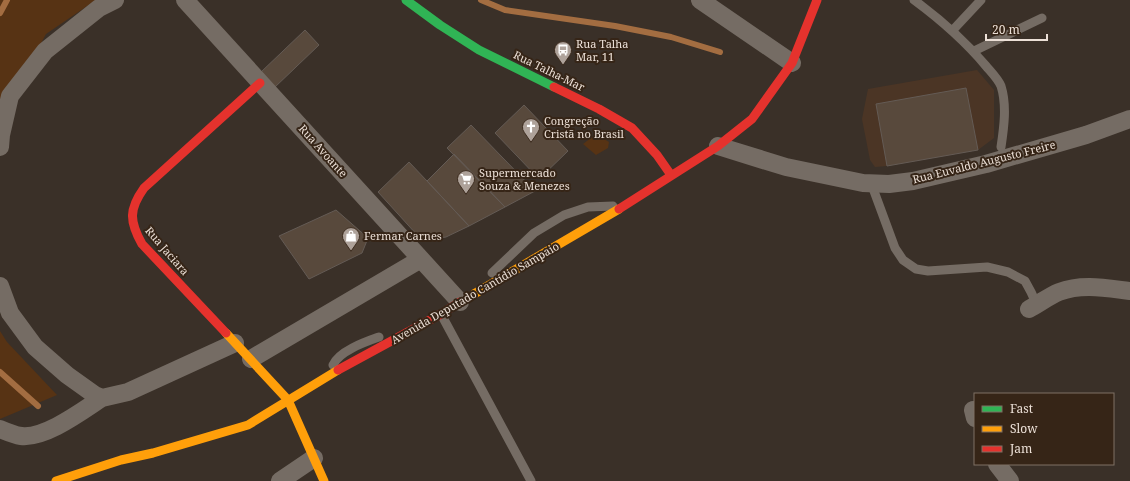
<svg xmlns="http://www.w3.org/2000/svg" width="1130" height="481" font-family="'Noto Serif',serif">
<style>
.built{fill:#4b3525}
.green{fill:#573314}
.lines{fill:none;stroke-linecap:round;stroke-linejoin:round}
.stream{stroke:#a36d41;stroke-width:6}
.building{fill:#58493c;stroke:#645b55}
.lane{stroke:#756c64;stroke-width:9}
.street{stroke:#756c64;stroke-width:18}
.fast{stroke:#30b455;stroke-width:9}
.slow{stroke:#ff9f0a;stroke-width:9}
.jam{stroke:#e5322d;stroke-width:9}
.labels{text-anchor:middle;stroke-width:4;stroke-linejoin:round;paint-order:stroke}
.poi-label{font-size:11px;fill:#ece0d7;stroke:#362517;text-anchor:start}
.street-label{font-size:11px;fill:#ece0d7;stroke:#362517}
</style>
<rect width="100%" height="100%" fill="#3a3028"/>
<!-- built -->
<path class="built" d="M977 70 994 90V138L978 150 887 166 875 167 870 160 862 119 868 89Z"/>
<!-- green -->
<path class="green" d="M0 0H96L46 34 13 96 0 128Z
M596 134 609 142 608 148 596 155 583 144Z
M0 331 7 342 57 395 0 419Z"/>
<g class="lines">
<!-- stream -->
<path class="stream" d="M481 0 505 10 615 26 671 37 720 52
M0 13 7 0
M0 372 38 406"/>
</g>
<!-- building -->
<path class="building" d="M305 30 319 45 274 88 260 73Z
M966 88 978 150 887 166 876 104Z
M524 105 568 151 539 179 495 133Z
M471 125 535 191 505 207 447 148Z
M454 154 505 207 469 226 427 181Z
M409 162 427 181 469 226 446 237 434 239H423L418 236 378 192Z
M336 210 368 238 362 253 309 279 279 236Z"/>
<g class="lines">
<!-- lane -->
<path class="lane" d="M914 0C941 20 965 41 986 66 991 72 998 79 1001 86 1007 105 1004 127 1001 147
M952 31 981 0
M974 51 1042 18
M871 183 895 248 903 260 916 269 928 271 987 267 1008 272 1025 281 1031 292 1037 305
M492 273 534 233 564 215 588 207 613 206
M441 314 531 481
M333 365C339 351 365 342 379 337"/>
<!-- street -->
<path class="street" d="M185 0 460 302
M700 0 792 63
M718 146 786 167 863 183 889 184 913 181 986 164 1086 135 1130 119
M0 147 1 135 10 96 45 51 99 8 115 0
M0 286 10 313 35 347 67 375 95 395 102 398 128 392 235 343
M1029 309C1039 304 1049 296 1059 292 1082 283 1106 288 1130 291
M251 359 421 259
M973 410 975 418
M0 429C7 432 14 435 21 436 45 439 82 411 102 398
M997 464 1010 481
M280 481 314 458"/>
<!-- fast -->
<path class="fast" d="M406 0 440 25 479 50 554 87"/>
<!-- slow -->
<path class="slow" d="M474 294 619 209
M226 333 288 400 324 481
M56 481 121 460 153 453 248 425 338 370"/>
<!-- jam -->
<path class="jam" d="M554 87 599 109 632 128 657 155 671 175
M619 209 718 146 752 119 792 63 817 0
M226 333 142 244C129 221 129 209 144 188L260 83
M338 370 441 314 460 302"/>
</g>
<!-- icons -->
<defs>
<g id="bus-pin" transform="scale(0.9)"><path d="M0 17L-7.5 6A9.5 9.5 0 1 1 7.5 6Z" fill="#aea29a" stroke="#362517"/><path d="M-5-6H5V4H4V6H2V4H-2V6H-4V4H-5ZM-3.5-4V0h7V-4ZM-3.5 1.2v1.5H-2V1.2ZM2 1.2v1.5H3.5V1.2Z" fill="#fff"/></g>
<g id="church-pin" transform="scale(0.9)"><path d="M0 17L-7.5 6A9.5 9.5 0 1 1 7.5 6Z" fill="#aea29a" stroke="#362517"/><path d="M-1.2-6h2.4v3.5h3.3v2.4h-3.3V6h-2.4V-.1h-3.3v-2.4h3.3Z" fill="#fff"/></g>
<g id="supermarket-pin" transform="scale(0.9)"><path d="M0 17L-7.5 6A9.5 9.5 0 1 1 7.5 6Z" fill="#aea29a" stroke="#362517"/><path d="M-6-5.5h2.5l.6 2H6L4.5 2H-2.5L-4.4-4H-6ZM-1.5 3.2a1.3 1.3 0 1 0 .1 0ZM3 3.2a1.3 1.3 0 1 0 .1 0Z" fill="#fff"/></g>
<g id="shop-pin" transform="scale(0.9)"><path d="M0 17L-7.5 6A9.5 9.5 0 1 1 7.5 6Z" fill="#aea29a" stroke="#362517"/><path d="M-5-2.5h2.3a2.7 3.5 0 0 1 5.4 0H5L5.5 6h-11ZM-1.5-2.5h3a1.5 2.3 0 0 0-3 0Z" fill="#fff"/></g>
</defs>
<g fill-rule="evenodd">
<use href="#bus-pin" x="563" y="50"/>
<use href="#church-pin" x="531" y="127"/>
<use href="#supermarket-pin" x="466" y="179"/>
<use href="#shop-pin" x="351" y="236"/>
</g>
<g class="labels">
<!-- poi labels -->
<g class="poi-label">
<text x="576" y="48">Rua Talha<tspan x="576" dy="13">Mar, 11</tspan></text>
<text x="544" y="125">Congreção<tspan x="544" dy="13">Cristã no Brasil</tspan></text>
<text x="479" y="177">Supermercado<tspan x="479" dy="13">Souza &amp; Menezes</tspan></text>
<text x="364" y="240">Fermar Carnes</text>
</g>
<!-- street labels -->
<g class="street-label">
<text transform="translate(549 71) rotate(26)" y="4">Rua Talha-Mar</text>
<text transform="translate(323 151) rotate(48)" y="4">Rua Avoante</text>
<text transform="translate(984 162) rotate(-14)" y="4">Rua Euvaldo Augusto Freire</text>
<text transform="translate(167 251) rotate(49)" y="4">Rua Jaciara</text>
<text transform="translate(475 293) rotate(-30)" y="4">Avenida Deputado Cantídio Sampaio</text>
</g>
</g>
<!-- legend -->
<rect x="974" y="393" width="140" height="72" fill="#362517" stroke="#7f7064"/>
<rect x="982" y="406" width="20" height="6" fill="#30b455" stroke="#7f7064"/>
<text x="1010" y="413" font-size="12" fill="#ece0d7">Fast</text>
<rect x="982" y="426" width="20" height="6" fill="#ff9f0a" stroke="#7f7064"/>
<text x="1010" y="433" font-size="12" fill="#ece0d7">Slow</text>
<rect x="982" y="446" width="20" height="6" fill="#e5322d" stroke="#7f7064"/>
<text x="1010" y="453" font-size="12" fill="#ece0d7">Jam</text>
<!-- scale -->
<path d="M986 34v6h61v-6" fill="none" stroke="#ece0d7" stroke-width="2"/>
<text x="992" y="34" font-size="12" fill="#ece0d7" stroke="#362517" stroke-width="3" paint-order="stroke">20 m</text>
</svg>
